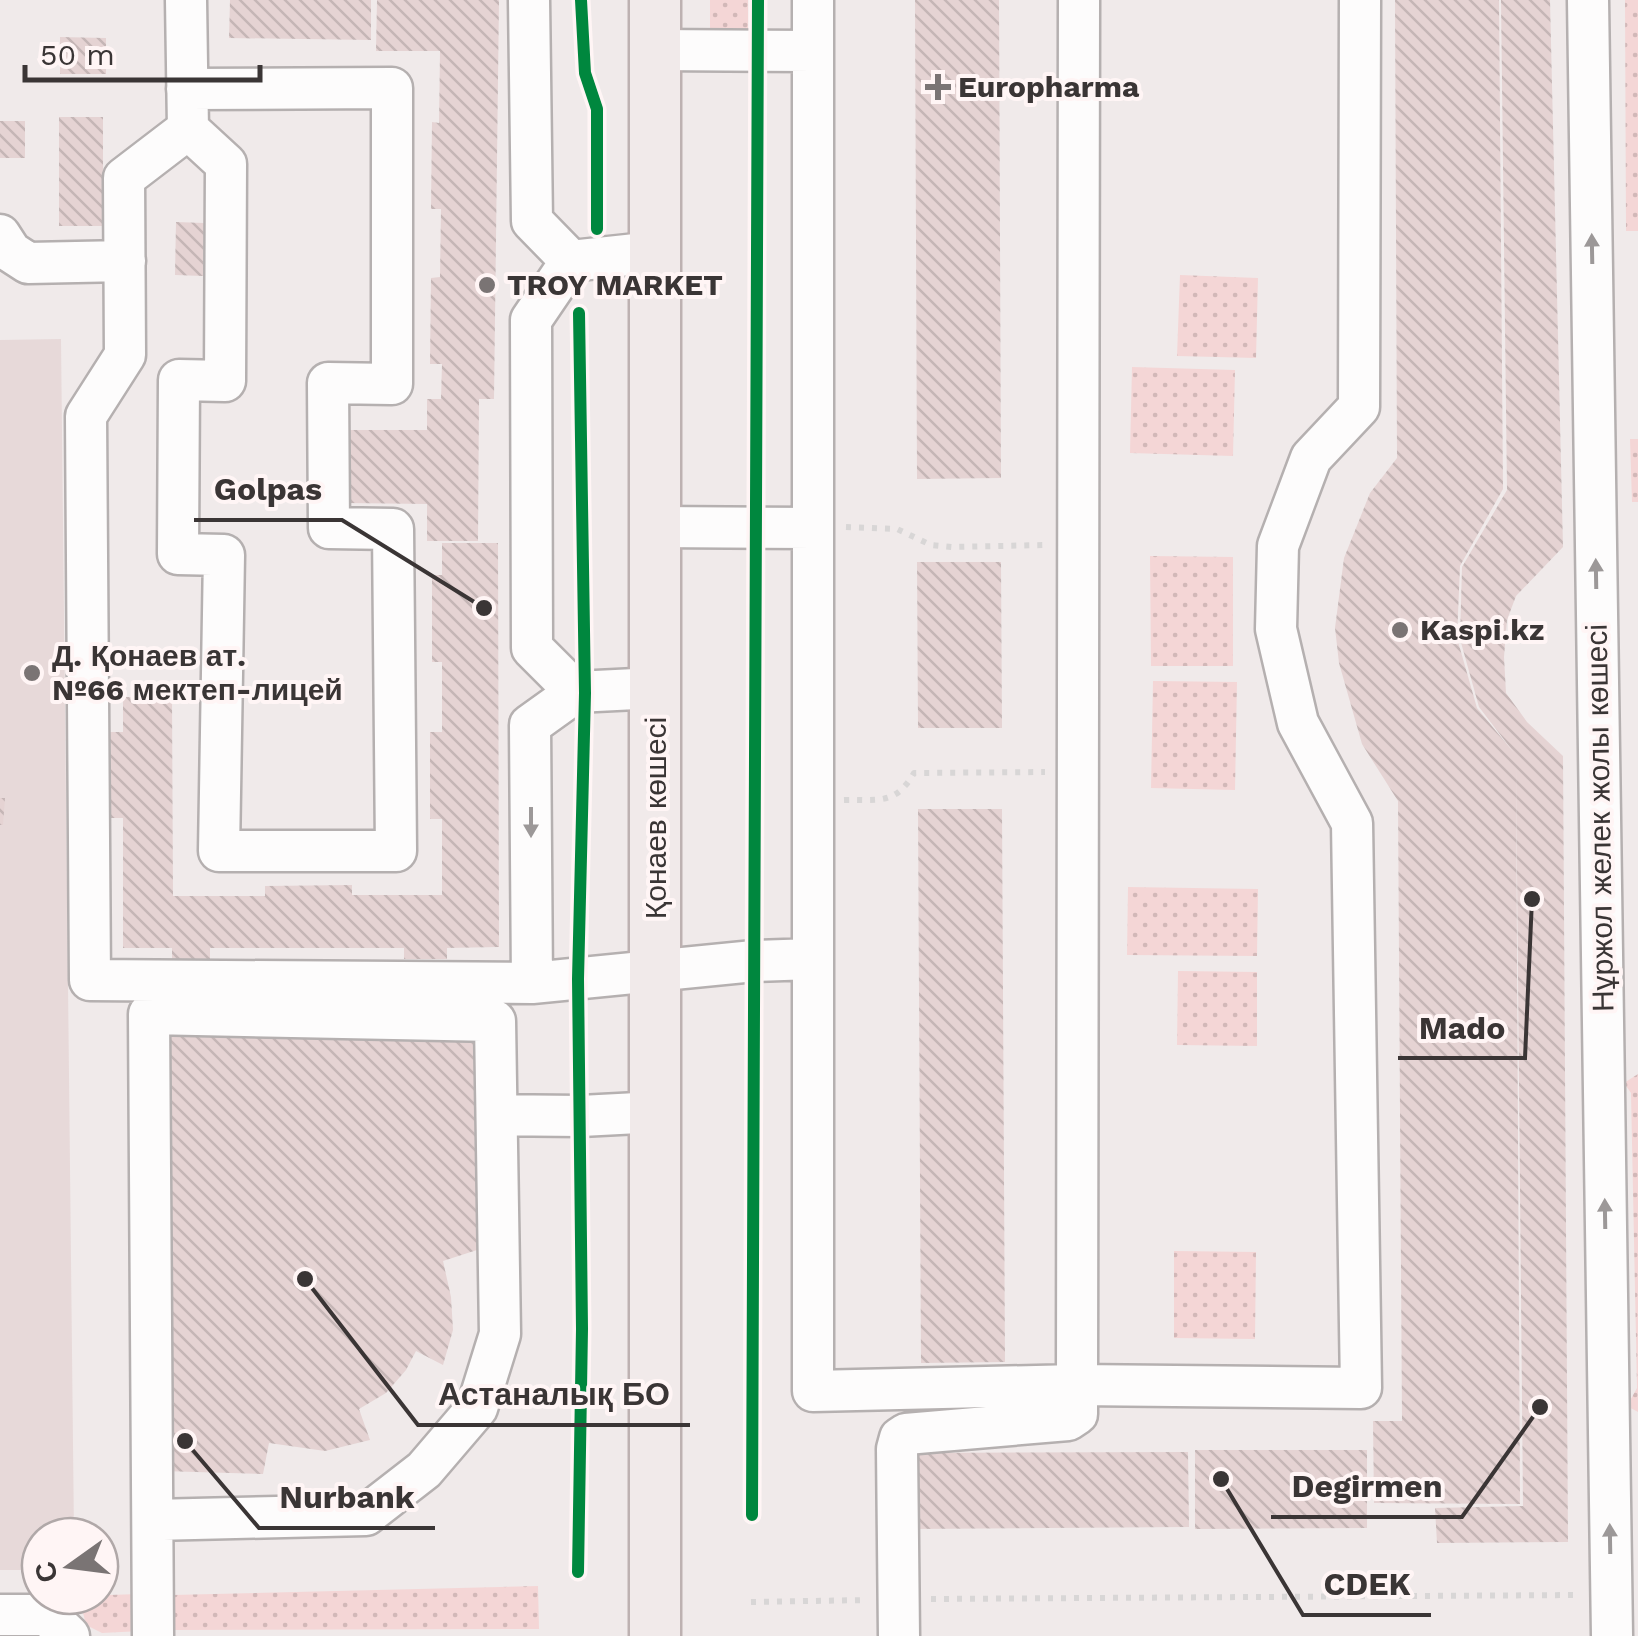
<svg xmlns="http://www.w3.org/2000/svg" width="1638" height="1636" font-family="'Work Sans',sans-serif">
<style>
.built{fill:#e7d9d9}
.grass{fill:url(#grass-dots)}
.building{fill:url(#building-back-hatch)}
.lines{fill:none;stroke-linecap:round;stroke-linejoin:round}
.minor-casing{stroke:#b5b0b0;stroke-width:45}
.major-casing{stroke:#bdb1b1;stroke-width:55}
.path{stroke:#d8d6d6;stroke-width:6;stroke-dasharray:5 8;stroke-linecap:butt}
.minor{stroke:#fdfcfc;stroke-width:40}
.major{stroke:#f1eaea;stroke-width:50}
.cycleway-casing{stroke:#fff5f5;stroke-width:19}
.cycleway{stroke:#00873e;stroke-width:12}
.oneway{fill:#9c9898}
.poi-dot{fill:#7a7474;stroke:#fff5f5;stroke-width:4}
.labels{text-anchor:middle;stroke-width:8;stroke-linejoin:round;paint-order:stroke}
.poi-label{font-size:30px;font-weight:bold;fill:#3a3535;stroke:#fff5f5;text-anchor:start}
.street-label{font-size:30px;fill:#3a3535;stroke:#fff5f5}
.leader{fill:none;stroke:#3a3535;stroke-width:4}
.callout-dot{fill:#3a3535;stroke:#fff5f5;stroke-width:4}
.callout-label{font-size:32px;text-anchor:middle;font-weight:bold;fill:#3a3535;stroke:#fff5f5;stroke-width:8;stroke-linejoin:round;paint-order:stroke}
</style>
<defs>
<pattern id="grass-dots" width="8" height="8" patternUnits="userSpaceOnUse" patternTransform="scale(2.5)"><rect width="8" height="8" fill="#f4d6d6"/><path d="M2 2h.1M6 6h.1" fill="none" stroke="#d2b8b8" stroke-width="1.8" stroke-linecap="round"/></pattern>
<pattern id="building-back-hatch" width="6" height="6" patternUnits="userSpaceOnUse" patternTransform="scale(2.5)"><rect width="6" height="6" fill="#e5d3d3"/><path d="M-1 5l2 2M0 0l6 6M5-1l2 2" fill="none" stroke="#c5b6b6"/></pattern>
</defs>
<rect width="100%" height="100%" fill="#f0eaea"/>
<!-- built -->
<path class="built" d="M61 339 74 1536H40V1570H0V340Z"/>
<!-- grass -->
<path class="grass" d="M710 0H748V38L710 39Z
M1625 0H1638V231H1626Z
M1180 275 1258 278 1256 358 1177 356Z
M1132 367 1235 370 1233 456 1130 453Z
M1630 439H1638V502H1632Z
M1150 556 1233 557V666H1151Z
M1153 681 1237 682 1235 790 1151 788Z
M1128 887 1258 889 1257 956 1127 955Z
M1178 971 1257 972V1046L1177 1045Z
M1638 1074V1412L1627 1406 1637 1388 1631 1093 1624 1083Z
M1174 1251 1256 1252 1255 1339 1174 1338Z
M538 1586 539 1629 171 1630 172 1595Z
M139 1594 141 1631 102 1633 86 1625 79 1596Z"/>
<!-- building -->
<path class="building" d="M230 0H371V40L229 38Z
M377 0H499L494 399H479L478 541H427V504L346 503V430H427V399H441L442 364H430L431 278 440 277 441 209H431L432 122 439 123 440 51H376Z
M915 0H999L1001 478 917 479Z
M1395 0H1499L1503 489 1460 566 1457 638 1477 708 1515 754 1479 707 1460 639 1462 567 1507 490 1501 0H1550L1563 547 1516 596 1507 620 1504 657 1506 693 1527 722 1563 756 1568 1542 1437 1543 1435 1508 1523 1506 1516 765 1520 1504 1374 1503 1373 1421H1402L1398 801 1362 744 1339 663 1335 628 1344 558 1370 493 1397 458Z
M60 37 106 38V74H60Z
M59 117H103V226H59Z
M0 121H25V158H0Z
M176 222 204 223 203 276 175 275Z
M442 543H498L499 947 447 948V959H404V948H210V959H172V948H123V818H109V732H123V697H172L173 896H265V886L352 885V895H442V819H430V732H442V662H432V575H442Z
M917 562H1001L1002 728H918Z
M0 798H5L3 825H0Z
M918 809H1002L1005 1362 921 1363Z
M166 1029 478 1033 477 1250 443 1261 451 1297 453 1330 443 1365 416 1351 406 1370 386 1393 359 1409 370 1440 325 1451 269 1443 263 1474 161 1471Z
M1195 1450H1367V1528L1195 1529Z
M1188 1452 1189 1527 910 1529 909 1453Z"/>
<g class="lines">
<!-- minor casing -->
<g class="minor-casing">
<path id="minor" d="M186 0 188 129 124 178 125 355 86 416 90 980 532 983 754 961 813 959
M529 0 532 221 571 261
M813 0V1391L1077 1385 1079 0
M1588 0 1612 1636
M655 50 813 51
M187 89 392 88V384L328 383 329 528 393 529 396 851H219L224 555 178 554 179 380 225 381 226 164 188 129
M0 235 11 252 28 263 125 261
M656 527 813 528
M576 692 532 648 531 320 571 261 655 252
M532 983 530 725 576 692 656 688
M497 1115 581 1116 657 1112
M0 1615H47L69 1636
M153 1636 149 1014 495 1021 500 1334 477 1408 424 1470 366 1515 153 1520
M899 1636 897 1449 900 1438 906 1434 1068 1420 1077 1414V1385L1361 1388 1352 823 1298 723 1276 629 1278 546 1311 458 1359 407 1360 0"/>
</g>
<!-- major casing -->
<g class="major-casing">
<path id="major" d="M655 0V1636"/>
</g>
<!-- path -->
<path class="path" d="M846 527 897 529 931 545 952 547 1045 545
M844 800C878 799 895 806 914 773L1045 772
M931 1599 1578 1595
M751 1602 868 1600"/>
<!-- minor -->
<use href="#minor" class="minor"/>
<!-- major -->
<use href="#major" class="major"/>
<!-- cycleway casing -->
<g class="cycleway-casing">
<path id="cycleway" d="M581 0 585 73 597 109V229
M752 1515 758 0
M578 1572 582 1329 578 979 585 693 579 313"/>
</g>
<!-- cycleway -->
<use href="#cycleway" class="cycleway"/>
</g>
<!-- one-way arrows -->
<defs><path id="oneway-solid" d="M-6-.8H1V-3.2L6.5 0L1 3.2V.8H-6Z" transform="scale(2.5)"/></defs>
<g class="oneway">
<use href="#oneway-solid" transform="translate(1592 249) rotate(-91)"/>
<use href="#oneway-solid" transform="translate(1596 574) rotate(-91)"/>
<use href="#oneway-solid" transform="translate(531 822) rotate(90)"/>
<use href="#oneway-solid" transform="translate(1605 1214) rotate(-91)"/>
<use href="#oneway-solid" transform="translate(1610 1539) rotate(-91)"/>
</g>
<!-- markers -->
<g class="poi-dot">
<path d="M933 72h10v10h10v10h-10v10h-10v-10h-10v-10h10z"/>
<circle cx="487" cy="285" r="10"/>
<circle cx="1400" cy="630" r="10"/>
<circle cx="32" cy="673" r="10"/>
</g>
<g class="labels">
<!-- poi labels -->
<g class="poi-label">
<text x="958" y="97">Europharma</text>
<text x="507" y="295">TROY MARKET</text>
<text x="1420" y="640">Kaspi.kz</text>
<text x="52" y="666">Д. Қонаев ат.<tspan x="52" dy="34">№66 мектеп-лицей</tspan></text>
</g>
<!-- street labels -->
<g class="street-label">
<text transform="translate(656 818) rotate(-90)" y="10">Қонаев көшесі</text>
<text transform="translate(1600 818) rotate(-91)" y="10">Нұржол желек жолы көшесі</text>
</g>
</g>
<!-- callouts -->
<path class="leader" d="M484 608L342 520H194M1532 899L1525 1058H1398M305 1279L418 1425H690M1540 1407L1462 1517H1271M185 1441L259 1528H435M1221 1479L1303 1615H1431"/>
<g class="callout-dot">
<circle cx="484" cy="608" r="10"/>
<circle cx="1532" cy="899" r="10"/>
<circle cx="305" cy="1279" r="10"/>
<circle cx="1540" cy="1407" r="10"/>
<circle cx="185" cy="1441" r="10"/>
<circle cx="1221" cy="1479" r="10"/>
</g>
<g class="callout-label">
<text x="268" y="500">Golpas</text>
<text x="1462" y="1039">Mado</text>
<text x="554" y="1405">Астаналық БО</text>
<text x="1367" y="1497">Degirmen</text>
<text x="347" y="1508">Nurbank</text>
<text x="1367" y="1595">CDEK</text>
</g>
<!-- north arrow -->
<g transform="translate(70 1566) rotate(256)"><circle r="48" fill="#fff5f5" stroke="#b0a8a8" stroke-width="2.5"/>
<path d="M0-8L18 38L0 25L-18 38Z" fill="#7a7474"/>
<text y="-15" font-size="28" font-weight="bold" text-anchor="middle" fill="#3a3535">С</text>
</g>
<!-- scale -->
<path d="M25 65v15h235v-15" fill="none" stroke="#3a3535" stroke-width="5"/>
<text x="40" y="65" font-size="30" fill="#3a3535" stroke="#fff5f5" stroke-width="8" paint-order="stroke">50 m</text>
</svg>
